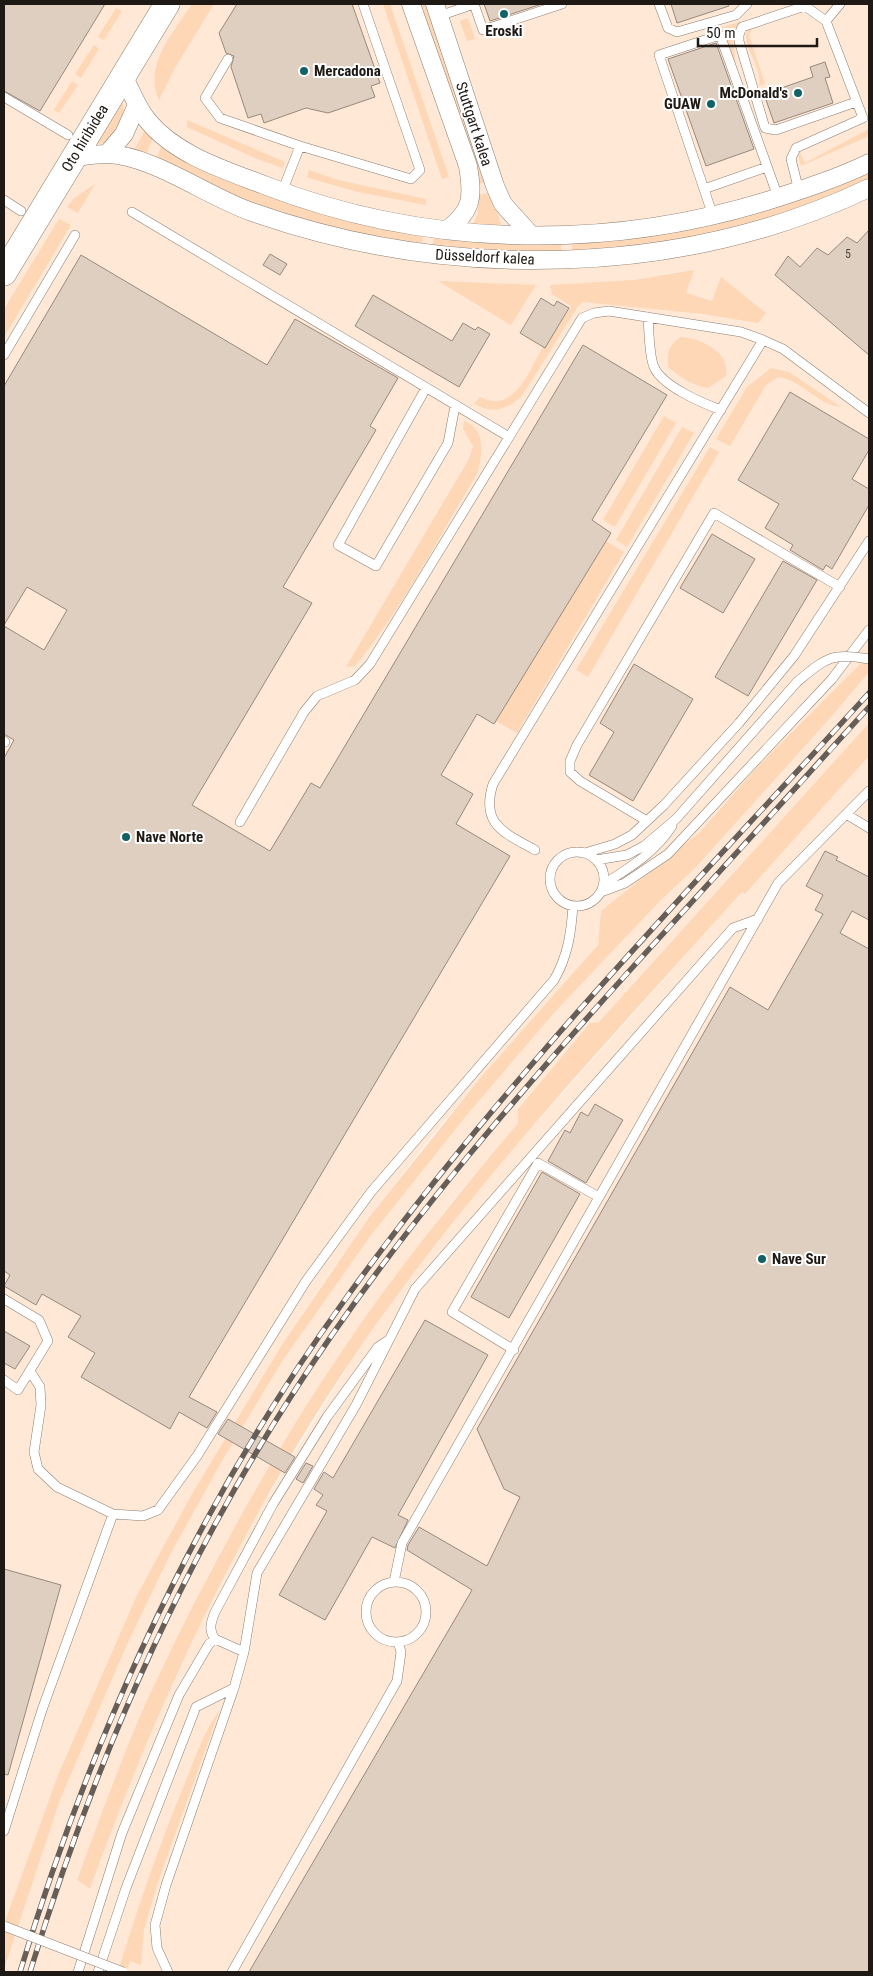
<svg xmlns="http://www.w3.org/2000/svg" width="873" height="1976" font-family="'Roboto Condensed',sans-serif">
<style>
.built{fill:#ffe8d5}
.green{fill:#fdd7b6}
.building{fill:#dfcfc1;stroke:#98897d}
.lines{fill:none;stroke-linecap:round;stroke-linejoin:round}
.lane-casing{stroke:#8c7e71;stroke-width:10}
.street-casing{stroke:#8c7e71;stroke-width:19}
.secondary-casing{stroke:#8c7e71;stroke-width:26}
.lane{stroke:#fff;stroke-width:9}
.street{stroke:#fff;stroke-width:18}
.secondary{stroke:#fff;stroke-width:25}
.rail-casing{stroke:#665f59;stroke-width:5.5}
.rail{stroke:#fff;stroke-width:4;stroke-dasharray:11;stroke-linecap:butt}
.lane-bridge-casing{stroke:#8c7e71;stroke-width:10;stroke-linecap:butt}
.lane-bridge{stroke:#fff;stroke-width:9}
.poi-dot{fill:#116265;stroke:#fff;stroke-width:2}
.labels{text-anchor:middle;stroke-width:4;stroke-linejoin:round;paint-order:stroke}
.number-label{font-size:12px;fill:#4e463f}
.poi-label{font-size:15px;font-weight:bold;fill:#1e1914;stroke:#fff;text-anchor:start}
.street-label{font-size:15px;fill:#1e1914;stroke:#fff}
</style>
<rect width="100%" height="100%" fill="#fef4ec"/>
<!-- built -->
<path class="built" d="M4 4H869V655L758 766 700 832 602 911 598 945 438 1128 370 1216 330 1273 283 1343 193 1492 137 1595 58 1775 4 1924Z
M869 672V723L599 1022 590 1023 518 1108V1123L448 1206 342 1351 253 1495 215 1562 156 1680 114 1780 77 1880 90 1889 135 1765 204 1614 251 1524 355 1355 402 1288 495 1169 742 892 745 894 869 756V1972H4L60 1800 125 1649 170 1555 222 1461 283 1360 372 1234 466 1116 553 1014 660 901 697 866 832 716Z"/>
<!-- green -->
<path class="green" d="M192 4H214L175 68 159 100C143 65 174 32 192 4Z
M383 4H390L449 177 442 179Z
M426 4 487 182 478 184 420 6Z
M116 8 122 11 104 40 98 37Z
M468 18 475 39 467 41 460 21Z
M742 21C726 35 737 47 735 65L722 27Z
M753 27 749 35 765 84 759 86C763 64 739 44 748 30Z
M94 45 99 49 81 78 75 74Z
M72 81 78 85 59 113 54 110Z
M121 96C129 122 119 144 90 145Z
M187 120 285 162 283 168 257 159 187 127Z
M146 128 154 136 146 154 133 152Z
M869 129V136L801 166 798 156 800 152 805 163Z
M162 144 423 233 422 248 356 235 250 203 156 160Z
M869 168V182L832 199 716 236 572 255V241Z
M309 170 338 180 426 199V205L358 192 312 179 307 177Z
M95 184 78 213 67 207 74 198Z
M491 192 502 228 473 225 478 213 479 195Z
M59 219 71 225 4 337V309Z
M434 235 561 241V256L432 251Z
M694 270 686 293 712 301 721 277 766 313 758 323 703 314 583 302 578 306 522 396C506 410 493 414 474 404L480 397C515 414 528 372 543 347L545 348 571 306 552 294 550 285 635 280Z
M438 281 536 285 511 325Z
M681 337C701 338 731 353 726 376L708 388C691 385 680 377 668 367 667 352 668 346 681 337Z
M771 368 789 372 841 407C817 405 803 380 778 377L766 385 730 446 716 439 747 387Z
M664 416 676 423 615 527 603 520Z
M464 421C487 429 482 456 477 474 438 538 403 608 355 666L346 667 469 459 473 446 463 429Z
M682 427 694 433 627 547 616 540Z
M710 447 719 452 588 677 576 670Z
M606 541 624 552 517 733 496 721Z
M869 655V672L832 716 697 866 660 901 553 1014 466 1116 372 1234 283 1360 222 1461 170 1555 125 1649 60 1800 4 1970V1924L58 1775 137 1595 193 1492 283 1343 370 1216 482 1076 598 945 601 911 700 832 758 766Z
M869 723V756L745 894 742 892C626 1021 507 1147 404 1286 267 1469 167 1675 90 1889L77 1880C102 1813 126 1744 157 1679 211 1565 272 1455 342 1351 396 1271 456 1196 518 1123V1109L590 1023 599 1022Z
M220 1709 157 1885 144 1930 141 1965 130 1961 126 1972H118C137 1910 158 1848 183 1788 194 1761 203 1733 220 1709Z"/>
<!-- building -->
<path class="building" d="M4 4H105L40 111 4 91Z
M237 4H352L380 83 371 86 375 97 328 113 306 108 264 123 261 114 248 118 231 67 234 56 226 53 219 33Z
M484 4H542L490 21Z
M671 4H728L729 6 677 23Z
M716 43 754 149 706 166 668 59Z
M825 62 830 77 825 78 833 103 774 123 764 94 813 77 810 67Z
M869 230V355L775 275 788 256 800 267 817 248 828 255 847 237 857 243Z
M270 254 287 264 280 275 263 265Z
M81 255 267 365 295 319 398 378 370 426 376 430 283 587 312 603 192 805 270 851 311 783 320 788 583 345 667 395 592 520 611 533 494 724 477 714 441 775 473 794 456 824 510 856 189 1397 217 1412 207 1428 179 1412 170 1429 81 1377 95 1353 68 1337 81 1316 42 1294 36 1305 4 1286 10 1275 4 1271V758L14 740 4 734V626L44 650 67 610 27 587 4 625V386Z
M373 295 452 341 463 323 475 330 478 327 490 334 459 387 355 326Z
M541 298 554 306 557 301 569 308 545 348 520 333Z
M790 392 869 439V450L852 479 869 489V505L832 569 826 565 823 570 790 550 793 545 765 528 779 504 738 480Z
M712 534 755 559 723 613 680 588Z
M783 561 817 580 748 696 715 677Z
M634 664 693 699 633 801 589 775 614 732 600 723Z
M825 851 838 857 836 860 869 877V920L852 911 840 933 869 949V1972H249L472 1590 407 1550 408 1545 419 1527 487 1566 520 1497 504 1489 477 1429 730 987 768 1010 823 914 815 910 823 895 806 886Z
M595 1104 623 1120 586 1183 548 1161 565 1130 570 1133 581 1112 588 1116Z
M542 1172 580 1194 509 1318 471 1297Z
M425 1320 488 1355 398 1515 408 1520 395 1548 372 1537 325 1620 279 1595 327 1511 316 1505 323 1495 314 1489 324 1472 333 1478Z
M4 1331 30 1346 15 1369 4 1363Z
M228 1419 295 1457 285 1473 218 1434Z
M306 1463 313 1466 303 1483 296 1479Z
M4 1569 61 1585 8 1775 4 1774Z"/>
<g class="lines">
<!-- lane casing -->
<g class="lane-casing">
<path id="lane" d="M659 4 668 28 677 32 736 15 747 4
M439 16 474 4 483 30 562 4
M826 21 805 6 742 27 739 35V41L765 128 776 130 856 102
M228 59 205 98 220 118 300 146 411 179 420 170 363 4
M4 97 68 135
M704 189 767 167
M799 191 791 159 796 148 863 118 826 21 840 4
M282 192 300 146
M4 200 21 211
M132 212 509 437
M713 216 659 55 720 35 778 197
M648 317C649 330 649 356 654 367 662 386 702 403 721 410
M4 355 75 235
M426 388 338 545 376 566 448 443 455 406
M4 741 5 742
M846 814 869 828
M647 821 580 781 570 772V761L577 745 714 513 840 587
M240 822 304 712 317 696 355 680 370 664 582 318 594 313 609 311 741 332 763 340 783 349 869 413
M535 850C505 833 480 825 493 784L763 340
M550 879a27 27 0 1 1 54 0a27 27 0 1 1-54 0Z
M585 853 615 844 632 835 664 805 739 723 794 656 869 541
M596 860 627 855 644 846 676 819 797 682
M604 884C629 868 656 852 672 826
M601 892 625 883 668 854 832 679 869 630
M4 1299 39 1320 48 1341 18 1390 4 1380
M514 1350 452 1312 538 1163 599 1197
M30 1371 40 1387 41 1405 34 1452 38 1469 57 1487 113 1514 143 1516 158 1510 197 1456 306 1281 371 1192 554 980C568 956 571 933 573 906
M366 1612a30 30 0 1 1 60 0a30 30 0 1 1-60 0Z
M394 1582 402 1543 778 883 869 791
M215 1639C208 1630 211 1622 215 1612L273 1504 327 1417 378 1347 387 1341
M4 1831 42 1710 113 1514
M78 1972 122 1833 179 1695 209 1644 215 1639 244 1652
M98 1972 126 1888 196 1707 234 1688
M168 1972 157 1948 155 1925 166 1885 234 1688 244 1652 257 1573 356 1405 415 1289 733 928 758 919
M232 1972 397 1681 401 1652 398 1642"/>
</g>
<!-- street casing -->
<g class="street-casing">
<path id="street" d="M411 4 468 166C473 197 473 210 447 230
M435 4 495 186 503 204 530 234
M123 75C131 91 137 108 148 121 176 155 225 170 264 185 426 248 606 251 770 200 804 189 838 178 869 163
M107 154 124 134 137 105
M74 157C84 156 96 154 107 154 152 155 208 197 252 212 448 281 680 278 869 188"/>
</g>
<!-- secondary casing -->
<g class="secondary-casing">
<path id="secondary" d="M4 273 167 4"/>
</g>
<!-- lane -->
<use href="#lane" class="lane"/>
<!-- street -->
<use href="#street" class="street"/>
<!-- secondary -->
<use href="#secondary" class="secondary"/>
<!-- rail casing -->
<g class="rail-casing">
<path id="rail" d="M20 1972C92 1734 198 1503 344 1301 500 1083 690 890 869 693
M30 1972C92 1770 175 1576 290 1398 394 1235 522 1089 651 947 724 867 797 787 869 707"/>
</g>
<!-- rail -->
<use href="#rail" class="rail"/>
<!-- lane-bridge casing -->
<g class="lane-bridge-casing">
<path id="lane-bridge" d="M797 682C826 658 831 652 869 659
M4 1926 123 1972"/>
</g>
<!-- lane-bridge -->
<use href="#lane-bridge" class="lane-bridge"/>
</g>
<!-- markers -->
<g class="poi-dot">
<circle cx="504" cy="14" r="5"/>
<circle cx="304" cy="71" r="5"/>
<circle cx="798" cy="93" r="5"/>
<circle cx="711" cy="104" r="5"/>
<circle cx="126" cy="837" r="5"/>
<circle cx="762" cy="1259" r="5"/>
</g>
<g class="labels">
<!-- number labels -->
<g class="number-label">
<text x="848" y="258">5</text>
</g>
<!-- poi labels -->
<g class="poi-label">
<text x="504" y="36" text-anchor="middle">Eroski</text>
<text x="314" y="76">Mercadona</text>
<text x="788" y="98" text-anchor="end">McDonald's</text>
<text x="701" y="109" text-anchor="end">GUAW</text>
<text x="136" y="842">Nave Norte</text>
<text x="772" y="1264">Nave Sur</text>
</g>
<!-- street labels -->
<g class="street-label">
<text transform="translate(474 124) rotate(72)" y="5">Stuttgart kalea</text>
<text transform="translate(85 138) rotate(-59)" y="5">Oto hiribidea</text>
<text transform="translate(485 257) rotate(3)" y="5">Düsseldorf kalea</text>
</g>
</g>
<!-- border -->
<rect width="873" height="1976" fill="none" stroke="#1e1914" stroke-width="10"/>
<!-- scale -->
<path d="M698 38v8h119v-8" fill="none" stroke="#1e1914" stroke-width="2.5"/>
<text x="706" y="38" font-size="15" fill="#1e1914" stroke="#ffffff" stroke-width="4" paint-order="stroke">50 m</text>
</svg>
